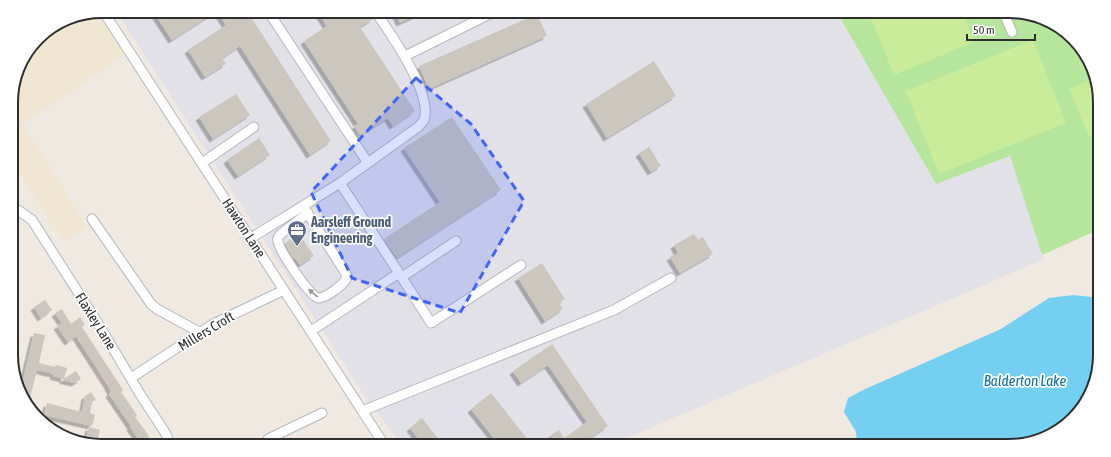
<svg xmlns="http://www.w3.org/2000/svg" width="1111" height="457" font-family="'Asap Condensed',sans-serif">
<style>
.industrial{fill:#e3e1e8}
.education{fill:#f0e6d1}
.green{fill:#b6e59e}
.pitch{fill:#c9ec9a}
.water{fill:#75cff0}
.building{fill:#cbc7bf;filter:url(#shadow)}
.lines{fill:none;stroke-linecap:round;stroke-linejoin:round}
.minor-casing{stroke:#b4b7c1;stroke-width:11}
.minor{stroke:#fff;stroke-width:9}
.oneway{fill:#969696}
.marked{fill:#4264fb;fill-opacity:0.2;stroke:#4264fb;stroke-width:3;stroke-dasharray:8 5;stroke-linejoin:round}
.labels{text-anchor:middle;stroke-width:3.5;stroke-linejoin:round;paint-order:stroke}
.service-label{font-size:14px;font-weight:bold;fill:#4e5e75;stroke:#fff;text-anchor:start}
.street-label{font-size:14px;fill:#2e2e2e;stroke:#fff}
.water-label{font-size:15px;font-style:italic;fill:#0d6fa3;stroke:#fff}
.rim{fill:none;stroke:#2e2e2e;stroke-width:2}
</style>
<defs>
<filter id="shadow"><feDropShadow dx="-3.5" dy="3.5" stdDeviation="0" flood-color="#0004"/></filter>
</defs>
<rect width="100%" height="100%" fill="#efe9e1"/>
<!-- industrial -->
<path class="industrial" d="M116 11H836L936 184 1010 156 1044 259 608 446H403L368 401Z"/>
<!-- education -->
<path class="education" d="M95 12 124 55 23 124 87 227 64 241 11 161V96L20 62 42 34 68 18Z"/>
<!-- green -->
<path class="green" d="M836 11H1009L1043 18 1081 46 1099 90 1100 229 1042 255 1010 156 936 184Z"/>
<!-- pitch -->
<path class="pitch" d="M868 11H962L974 42 894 75Z
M1033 40 1066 123 939 174 906 91Z
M1094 78 1099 90V132L1089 137 1069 89Z"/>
<!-- water -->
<path class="water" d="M1074 295 1100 298V355L1093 389 1060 430 1015 446H857L856 432 844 412 848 398 863 390 1001 329 1049 298Z"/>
<!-- building -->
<path class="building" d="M153 11H247L331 141 310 155 240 46 222 58 226 64 205 77 188 50 226 25 217 11 172 40Z
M317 11H369L373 19 360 27 415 111 393 126 388 118 360 135 354 126 358 124 304 41 327 26Z
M394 11H426L400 23Z
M537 14 547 36 429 89 419 66Z
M654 61 676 96 607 138 586 104Z
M236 94 250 115 213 139 199 117Z
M452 117 501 190 397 258 384 239 440 202 404 148Z
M259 138 270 155 238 176 227 160Z
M649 147 661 166 651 172 639 153Z
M299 234 314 256 300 265 295 258 293 259 285 243Z
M694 234 698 240 703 237 713 254 680 273 670 257 678 253 674 245Z
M542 263 565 299 559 302 563 309 545 321 518 278Z
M45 300 52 310 41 318 34 307Z
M62 309 71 324 80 317 85 325 82 327 123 390 121 392 137 415 135 417 147 433 150 439 149 440 153 446H141L137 441 139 440 130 427 131 426 109 394 111 392 107 384 76 336 68 342 57 326 62 323 55 313Z
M34 333 45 335 39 363 55 367 56 365 67 368 64 379 53 376 54 374 37 370 28 406 21 388Z
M552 344 608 426 578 446H553L556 443 551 435 559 430 564 438 587 422 548 365 521 383 513 371Z
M76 371 81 379 75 383 62 380Z
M91 392 96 400 92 402 90 413 95 415 92 426 44 415 47 403 82 412 85 396Z
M491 393 533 446H500L471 409Z
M422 418 444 446H424L410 428Z
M89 427 100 430 97 441 86 438Z"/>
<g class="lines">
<!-- minor casing -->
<g class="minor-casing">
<path id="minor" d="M103 11 385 446
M268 11 368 163
M1003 11 1012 32
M405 56 496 11
M202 163 254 127
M11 203 15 208 32 220 99 325 140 394 166 434 171 446
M303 206 345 272 347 277C345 283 340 286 335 290 331 293 324 298 318 298 310 297 279 250 278 241 277 238 279 236 282 233L308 213
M92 219 151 304 157 309 199 332
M251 238 340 183 418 127C420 125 423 122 424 120 433 93 390 33 375 11
M399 273 431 323 521 265
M402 277 456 241
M311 331 399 273 340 183
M131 378 213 324 284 290
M362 411 614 310 671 278
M77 441V440
M266 446 268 439 322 413"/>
</g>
<!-- minor -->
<use href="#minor" class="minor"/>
</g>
<!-- one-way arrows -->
<defs><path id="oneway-solid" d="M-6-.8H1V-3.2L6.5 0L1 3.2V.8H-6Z"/></defs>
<use class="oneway" href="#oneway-solid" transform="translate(313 293) rotate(-140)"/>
<!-- marked area -->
<path class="marked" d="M416 78 471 124 524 201 460 313 352 278 311 192Z"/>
<!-- icons -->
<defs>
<g id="office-pin" transform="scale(1)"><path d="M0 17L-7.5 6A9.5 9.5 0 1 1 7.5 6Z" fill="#5c6f8a" stroke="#fff"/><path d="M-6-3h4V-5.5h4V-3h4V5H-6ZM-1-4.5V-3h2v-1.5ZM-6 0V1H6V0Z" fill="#fff"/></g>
</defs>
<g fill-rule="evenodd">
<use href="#office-pin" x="297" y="230"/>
</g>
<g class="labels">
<!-- service labels -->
<g class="service-label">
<text x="311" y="227">Aarsleff Ground<tspan x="311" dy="16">Engineering</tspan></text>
</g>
<!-- street labels -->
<g class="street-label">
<text transform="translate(244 228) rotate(57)" y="5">Hawton Lane</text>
<text transform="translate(96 321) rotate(58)" y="5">Flaxley Lane</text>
<text transform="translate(206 331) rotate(-31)" y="5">Millers Croft</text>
</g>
<!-- water labels -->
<g class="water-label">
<text x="1025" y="386">Balderton Lake</text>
</g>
</g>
<!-- crop -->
<path d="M0 0H1111V457H0ZM102 18H1009A84 84 0 0 1 1093 102V355A84 84 0 0 1 1009 439H102A84 84 0 0 1 18 355V102A84 84 0 0 1 102 18Z" fill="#fff" fill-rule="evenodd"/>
<path class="rim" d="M102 18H1009A84 84 0 0 1 1093 102V355A84 84 0 0 1 1009 439H102A84 84 0 0 1 18 355V102A84 84 0 0 1 102 18Z"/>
<!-- scale -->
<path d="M967 34v6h68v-6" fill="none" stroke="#2e2e2e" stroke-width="2"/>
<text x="973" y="34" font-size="12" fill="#2e2e2e" stroke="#ffffff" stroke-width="3" paint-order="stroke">50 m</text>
</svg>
